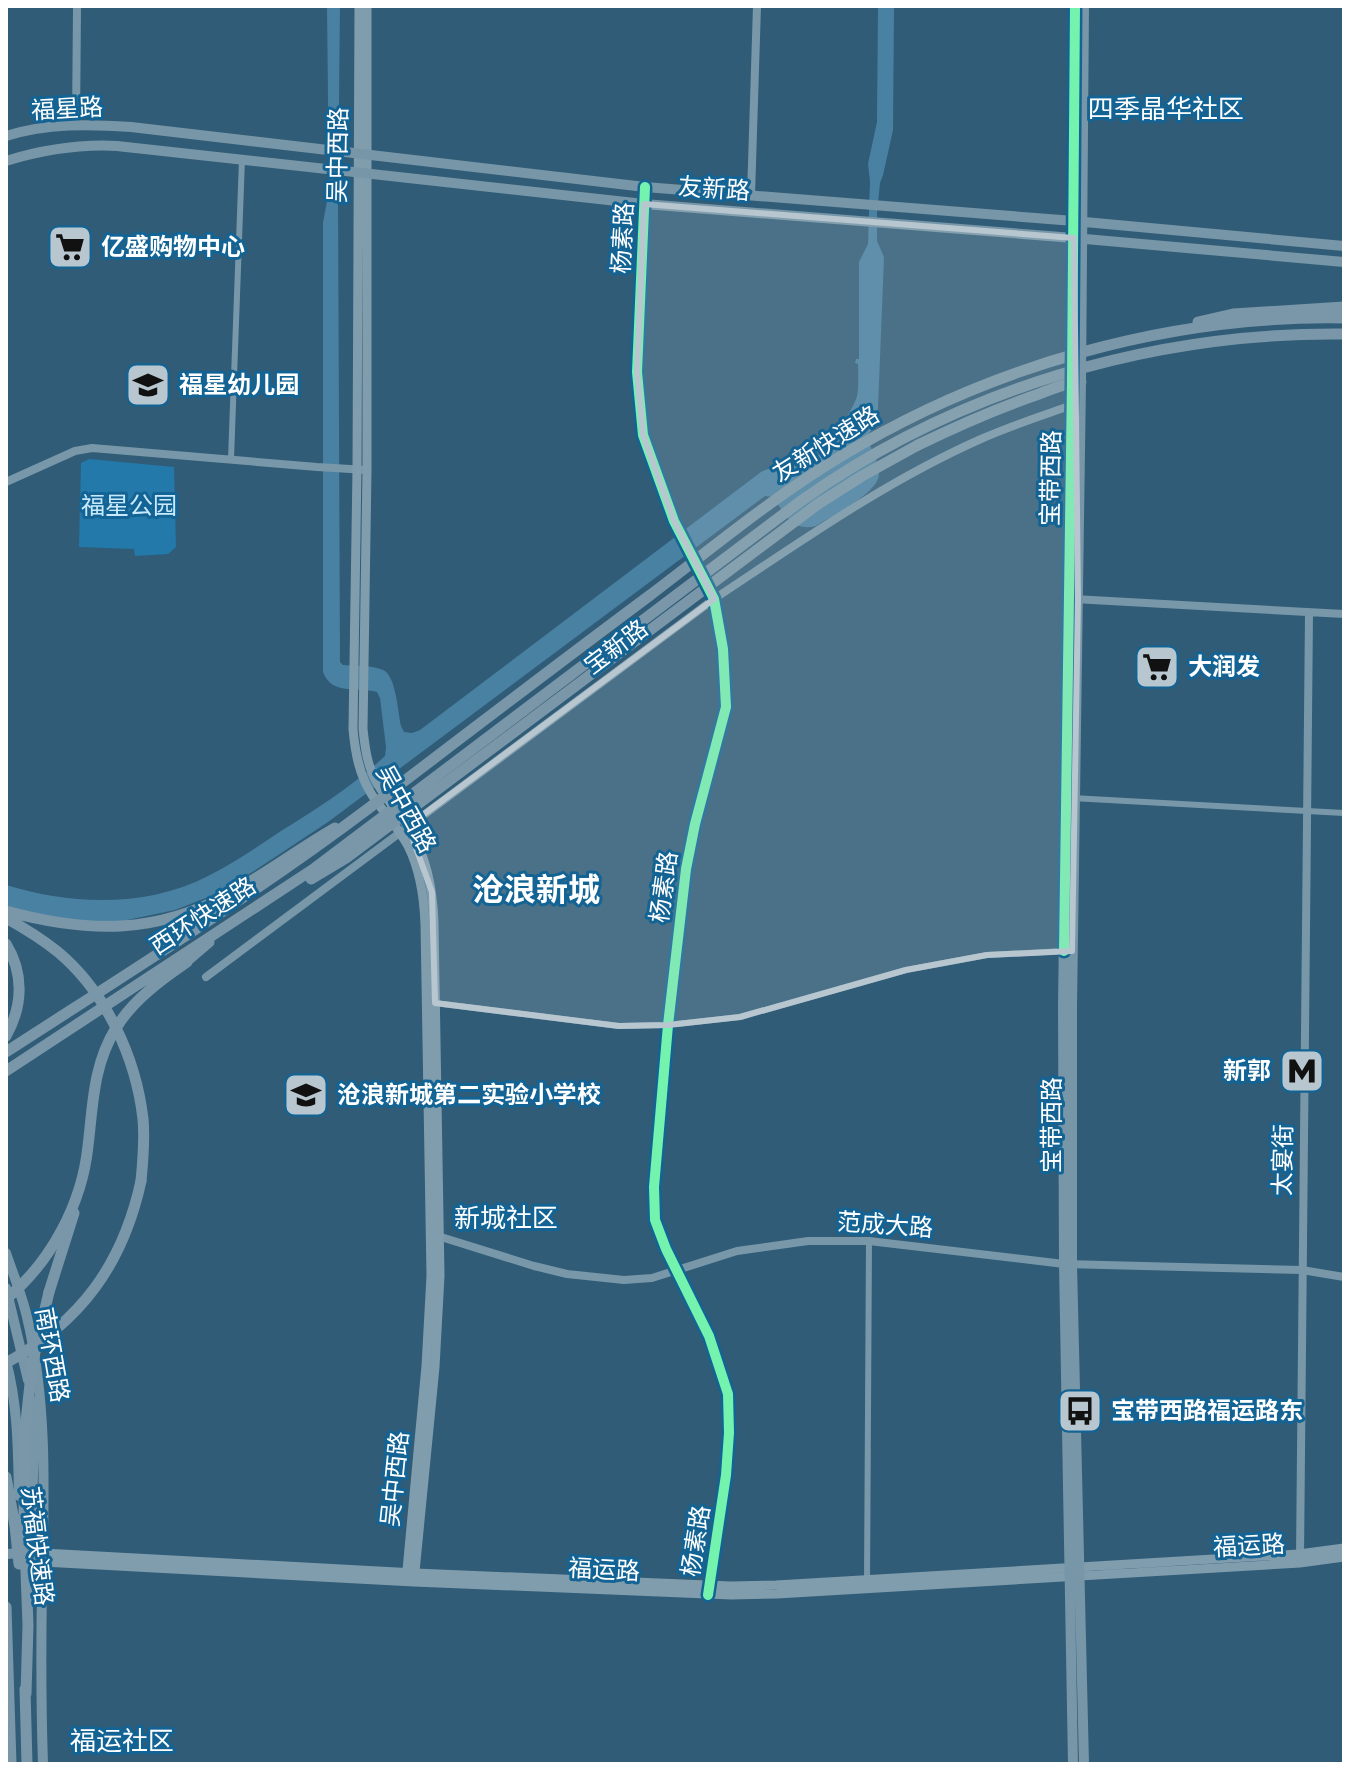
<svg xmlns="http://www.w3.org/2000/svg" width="1350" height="1770" font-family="'DM Sans','Noto Sans SC',sans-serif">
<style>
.green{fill:#2379a9}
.water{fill:#4981a2}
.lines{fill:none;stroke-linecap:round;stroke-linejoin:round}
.minor{stroke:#7898a9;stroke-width:6}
.tertiary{stroke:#7898a9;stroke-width:8}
.secondary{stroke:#809dae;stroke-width:9}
.primary{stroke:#7796a7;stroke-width:10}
.trunk{stroke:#7997a8;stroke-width:11}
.trunk-bridge{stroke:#7997a8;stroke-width:11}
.cycleway-casing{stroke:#136494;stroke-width:15}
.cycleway{stroke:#73f3ae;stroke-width:10}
.marked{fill:#b7c6cf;fill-opacity:0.2;stroke:#b7c6cf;stroke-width:6;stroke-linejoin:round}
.labels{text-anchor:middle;stroke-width:6;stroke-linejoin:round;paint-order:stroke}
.street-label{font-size:24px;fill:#fff;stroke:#136494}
.poi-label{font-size:24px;font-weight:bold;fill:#fff;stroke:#136494;text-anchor:start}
.park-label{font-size:24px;fill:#c9eafd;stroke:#136494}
.neighbourhood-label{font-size:26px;fill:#fff;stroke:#136494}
.district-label{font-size:32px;font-weight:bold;fill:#fff;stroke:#136494}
</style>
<rect width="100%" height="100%" fill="#305c77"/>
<!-- green -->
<path class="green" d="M89 459 174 467 176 547 168 554 135 556 134 549 79 547 81 463Z"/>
<!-- water -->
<path class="water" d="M327 6H340L338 195 340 662 343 665C355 666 372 665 383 670 396 675 398 713 401 726L404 732 412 733 420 730 761 472C776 464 795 470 810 462 822 457 854 409 857 396 859 386 858 374 858 364L855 363 856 359H859V262L868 244 870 181 868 164 877 122 878 6H894L893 130 883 175 880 183 877 213V241L884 257 878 408 875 422 867 438C871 449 879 462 879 474 878 494 832 515 816 526 792 532 785 514 773 497L765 496 328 822 254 871 216 894 175 910 122 921 86 923 6 909V885C71 905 146 908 208 876 234 863 257 847 281 831 317 809 354 785 385 756L386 747 380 698 377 692C357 686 332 696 323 672V223L329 190Z"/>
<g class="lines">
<!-- minor -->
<path class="minor" d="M231 459 242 159
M1072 798 1344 813
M434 1003 619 1026 668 1025 740 1017 906 970 987 955 1065 951
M867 1582 869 1241"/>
<!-- tertiary -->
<path class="tertiary" d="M76 125 77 6
M645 187 637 372 643 435 674 521 714 599 723 649 726 707 695 824 686 869 668 1025 654 1187 655 1220 666 1249 709 1336 728 1394 729 1433 726 1475 708 1590
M751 195 757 6
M6 482 75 451 92 448 317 467 367 470
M1074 599 1344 614
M206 977 714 599C800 542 886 481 981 439 1010 426 1041 416 1072 405H1077
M433 1237H441L534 1266 567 1274 624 1280 652 1278 737 1251 808 1241H869L1064 1264 1302 1270 1344 1277
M1300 1558 1309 613"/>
<!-- secondary -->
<path class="secondary" d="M359 6 357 469 353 729C355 752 359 775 372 795 383 812 398 827 408 846 420 870 424 897 425 924L431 1276 426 1366 406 1581
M367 6V470L363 729C365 747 367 766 377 783 387 801 402 816 412 834 428 861 433 893 434 923L440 1276 435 1367 414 1582
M43 1553 415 1573 731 1586 776 1585 1299 1554 1344 1548
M43 1562 414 1582 731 1595 777 1594 1300 1563 1344 1557"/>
<!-- primary -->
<path class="primary" d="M6 136C47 123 89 124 131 127L645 187 1074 221 1344 246
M6 161C42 150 79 144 117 146L644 204 1074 238 1344 262
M6 1253C13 1274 22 1295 27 1317 48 1405 44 1497 42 1586 41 1645 41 1705 43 1764
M6 1288 28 1380
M6 1361C18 1405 18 1450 19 1496
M6 1554 25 1553
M31 1562 34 1430 31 1400
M1073 1764 1064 1264 1063 1005 1072 382 1075 6
M1084 1764 1072 1264V1006L1081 382 1084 6"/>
<!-- trunk -->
<path class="trunk" d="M918 445C957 426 998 408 1039 394 1053 389 1067 382 1081 382
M6 911C87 933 156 935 231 893 267 873 300 848 335 828
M6 918C24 928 42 939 58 952 106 992 136 1058 143 1119 145 1140 143 1160 141 1181
M6 944C24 973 23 1006 6 1036
M182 965 209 942
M49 1292 74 1213
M6 1607 11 1764"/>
<!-- trunk-bridge -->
<path class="trunk-bridge" d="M1198 322 1233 314 1344 307
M311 879 346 858 818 504 862 476 918 445
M6 1052C128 973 252 896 369 808 462 737 555 666 649 596 711 549 772 498 838 458 988 366 1168 315 1344 318
M6 1071 315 868 801 501C958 389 1152 332 1344 334
M6 1299C51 1262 82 1204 88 1146 93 1105 93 1065 116 1028 133 1000 161 980 187 962
M6 1363C81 1322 123 1264 141 1181
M6 1477 15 1526 19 1564
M25 1689 27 1764
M26 1694 28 1625 24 1519 25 1431 32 1365 49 1292"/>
<!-- cycleway casing -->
<g class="cycleway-casing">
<path id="cycleway" d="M645 187 637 372 643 435 674 521 714 599 723 649 726 707 695 824 686 869 668 1025 654 1187 655 1220 666 1249 709 1336 728 1394 729 1433 726 1475 708 1595
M1064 951 1072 382 1075 6"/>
</g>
<!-- cycleway -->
<use href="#cycleway" class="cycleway"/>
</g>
<!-- marked area -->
<path class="marked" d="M644 204 1074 238 1078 599 1072 951 987 955 906 970 740 1017 668 1025 619 1026 435 1003 432 892 408 826 714 599 674 521 643 435 637 372Z"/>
<!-- icons -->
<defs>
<g id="supermarket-square" transform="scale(2.3)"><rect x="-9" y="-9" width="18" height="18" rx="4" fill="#b7c6cf" stroke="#136494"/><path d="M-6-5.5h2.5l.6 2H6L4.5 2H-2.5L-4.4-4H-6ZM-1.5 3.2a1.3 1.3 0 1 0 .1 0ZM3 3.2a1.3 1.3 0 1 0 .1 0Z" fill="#111"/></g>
<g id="school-square" transform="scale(2.3)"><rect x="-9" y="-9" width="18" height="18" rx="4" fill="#b7c6cf" stroke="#136494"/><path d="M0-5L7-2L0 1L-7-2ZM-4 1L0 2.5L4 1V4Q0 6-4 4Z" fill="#111"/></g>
<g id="metro-square" transform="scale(2.3)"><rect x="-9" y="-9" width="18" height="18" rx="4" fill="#b7c6cf" stroke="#136494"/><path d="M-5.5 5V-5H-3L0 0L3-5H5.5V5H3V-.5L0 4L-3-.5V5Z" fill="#111"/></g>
<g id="bus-square" transform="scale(2.3)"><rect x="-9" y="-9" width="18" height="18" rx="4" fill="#b7c6cf" stroke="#136494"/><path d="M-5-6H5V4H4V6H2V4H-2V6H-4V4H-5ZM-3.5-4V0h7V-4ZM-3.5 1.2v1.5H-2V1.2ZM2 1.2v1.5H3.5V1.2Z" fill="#111"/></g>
</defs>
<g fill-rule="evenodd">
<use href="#supermarket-square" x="70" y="247"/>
<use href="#school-square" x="148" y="385"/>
<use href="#supermarket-square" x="1157" y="667"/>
<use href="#metro-square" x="1302" y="1071"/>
<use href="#school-square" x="306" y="1095"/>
<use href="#bus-square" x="1080" y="1411"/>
</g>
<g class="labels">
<!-- street labels -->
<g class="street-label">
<text transform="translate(67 109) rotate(-3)" y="8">福星路</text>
<text transform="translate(338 155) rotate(-89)" y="8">吴中西路</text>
<text transform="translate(714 189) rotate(4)" y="8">友新路</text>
<text transform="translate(623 238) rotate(-87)" y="8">杨素路</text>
<text transform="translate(826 444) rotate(-32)" y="8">友新快速路</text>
<text transform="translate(1051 478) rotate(-89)" y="8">宝带西路</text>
<text transform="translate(616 647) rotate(-37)" y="8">宝新路</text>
<text transform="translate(406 809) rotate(61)" y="8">吴中西路</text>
<text transform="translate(664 887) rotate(-82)" y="8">杨素路</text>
<text transform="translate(203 916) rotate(-33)" y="8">西环快速路</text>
<text transform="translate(1052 1125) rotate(-90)" y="8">宝带西路</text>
<text transform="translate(1283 1160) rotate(-89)" y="8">太宴街</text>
<text transform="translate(885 1225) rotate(4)" y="8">范成大路</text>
<text transform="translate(52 1355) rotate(80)" y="8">南环西路</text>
<text transform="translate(395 1479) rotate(-84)" y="8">吴中西路</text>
<text transform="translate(696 1541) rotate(-81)" y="8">杨素路</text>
<text transform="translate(37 1546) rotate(83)" y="8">苏福快速路</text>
<text transform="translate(1249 1546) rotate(-3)" y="8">福运路</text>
<text transform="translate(604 1570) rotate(3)" y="8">福运路</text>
</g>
<!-- poi labels -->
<g class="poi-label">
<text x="101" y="255">亿盛购物中心</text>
<text x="179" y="393">福星幼儿园</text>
<text x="1188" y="675">大润发</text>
<text x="1271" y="1079" text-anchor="end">新郭</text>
<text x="337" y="1103">沧浪新城第二实验小学校</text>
<text x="1111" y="1419">宝带西路福运路东</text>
</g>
<!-- park labels -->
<g class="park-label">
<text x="129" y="514">福星公园</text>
</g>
<!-- neighbourhood labels -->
<g class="neighbourhood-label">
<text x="1166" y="118">四季晶华社区</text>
<text x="506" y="1227">新城社区</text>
<text x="122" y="1750">福运社区</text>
</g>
<!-- district labels -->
<g class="district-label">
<text x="536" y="901">沧浪新城</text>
</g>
</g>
<!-- border -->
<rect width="1350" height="1770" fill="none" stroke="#ffffff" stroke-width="16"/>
</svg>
